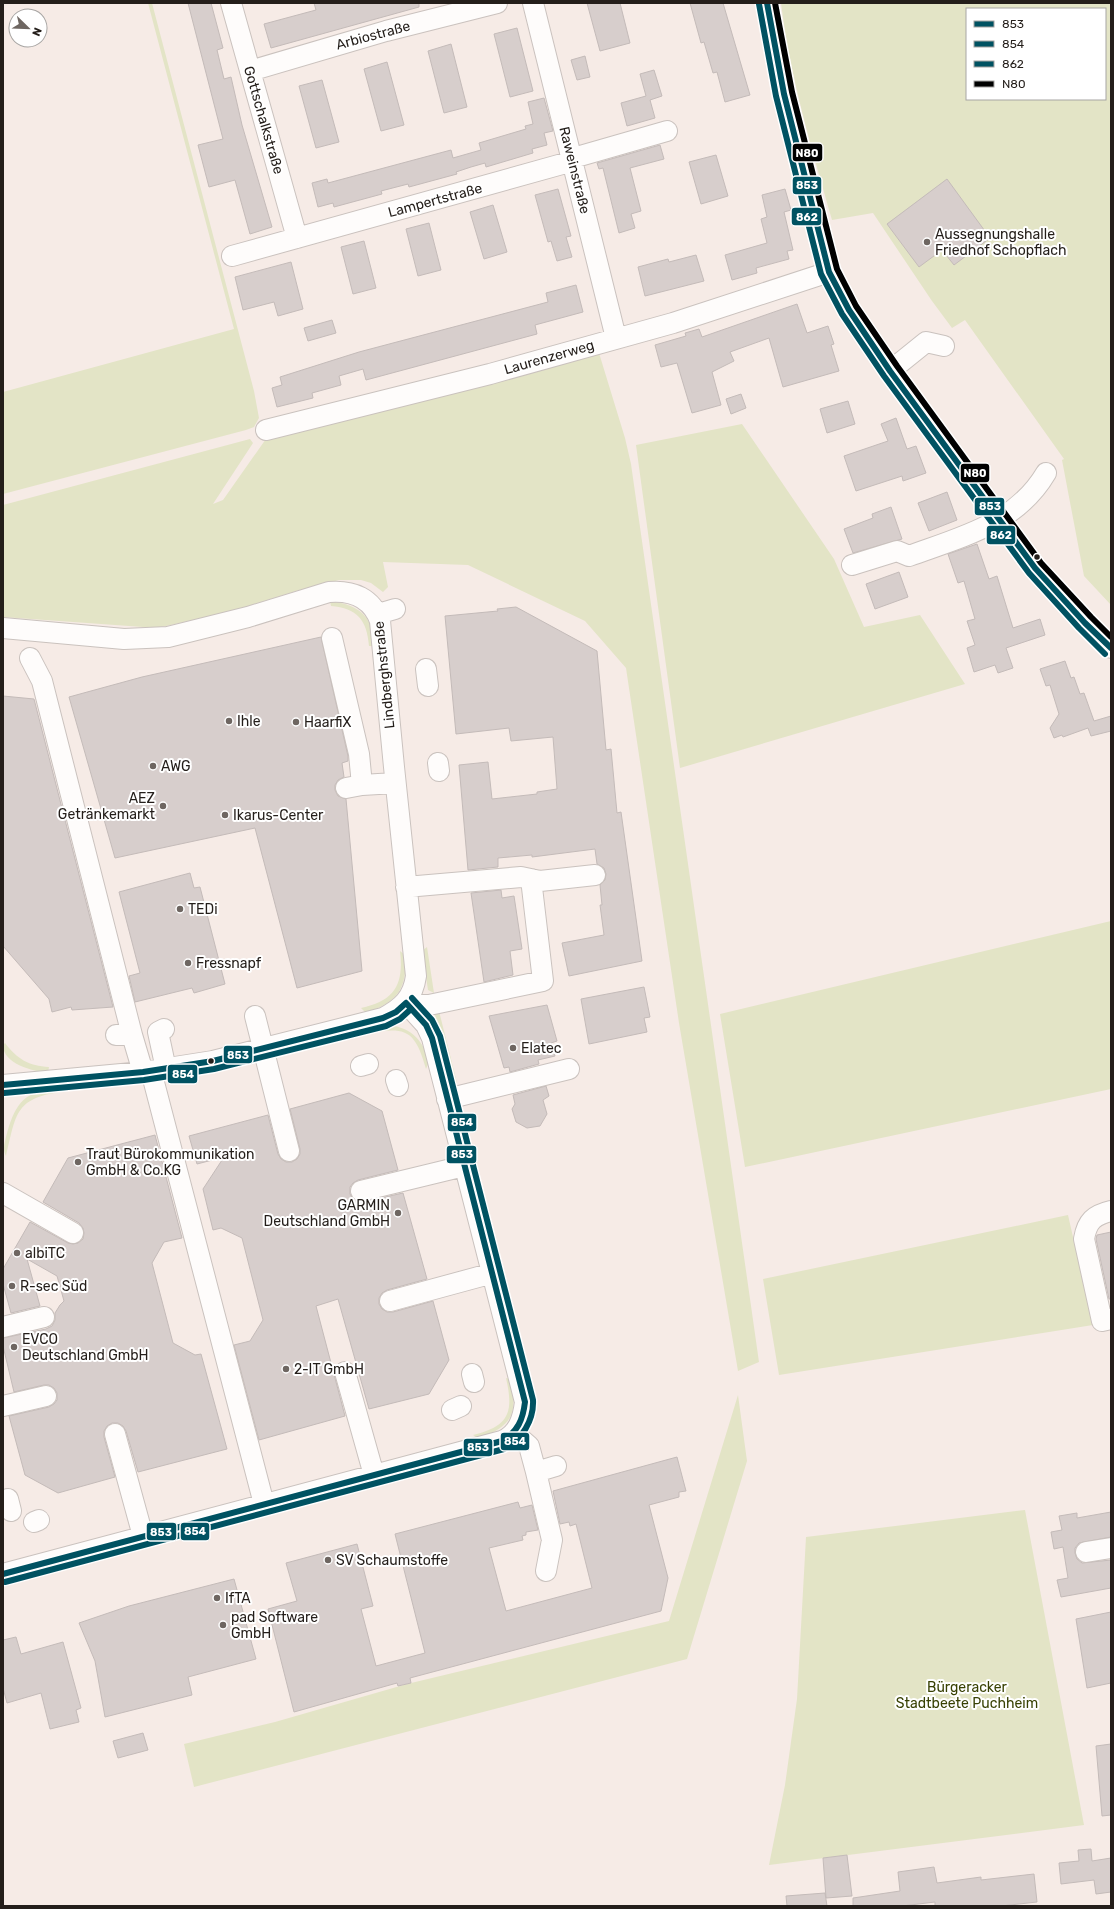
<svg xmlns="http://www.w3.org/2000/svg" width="1114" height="1909" font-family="Rubik,sans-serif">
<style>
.green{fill:#e3e4c6;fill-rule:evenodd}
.building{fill:#d7cecc;stroke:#c4bbb9}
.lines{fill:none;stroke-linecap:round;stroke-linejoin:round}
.minor-casing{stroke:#cac2be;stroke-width:22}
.minor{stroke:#fefcfb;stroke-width:20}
.bus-1-casing{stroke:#fff;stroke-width:9}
.bus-2-casing{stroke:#fff;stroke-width:9}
.bus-3-casing{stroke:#fff;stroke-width:9}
.bus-4-casing{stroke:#fff;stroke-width:9}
.bus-1{stroke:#005262;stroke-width:6}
.bus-2{stroke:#005262;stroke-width:6}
.bus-3{stroke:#005262;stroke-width:6}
.bus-4{stroke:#000;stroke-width:6}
.poi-dot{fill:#6e6661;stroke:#fff;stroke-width:1.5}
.bus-dot{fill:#241e1a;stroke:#fff;stroke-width:1.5}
.labels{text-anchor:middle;stroke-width:4;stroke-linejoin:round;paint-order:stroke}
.street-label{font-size:14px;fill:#241e1a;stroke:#fff}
.poi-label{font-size:14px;fill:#241e1a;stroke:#fff;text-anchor:start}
.park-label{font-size:14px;fill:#384103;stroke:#fff}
.line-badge{stroke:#fff;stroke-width:1.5}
.badge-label{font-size:11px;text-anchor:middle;font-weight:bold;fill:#fff}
</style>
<rect width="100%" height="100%" fill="#f6ebe6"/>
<!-- green -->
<path class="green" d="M148 3H152L254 391 259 418 254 427 246 430 3 494V392L234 329Z
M781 3H1111V605L1084 576 1062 460 1064 459 965 320 952 328 932 301 873 213 832 220C812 149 790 77 781 3ZM967 9H1105V99H967Z
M599 353 625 438 631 464 759 1362 738 1371 679 1023 626 668 585 621 468 565 383 562 388 587 383 592 371 583 361 580H339L296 591 233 611 157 628 3 617V505L250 439 253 443 213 504 223 500 268 436Z
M742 424 834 559 864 627 920 615 965 684 680 768 636 445Z
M330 601C346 603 363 608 370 624 373 630 373 639 374 646H369C367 620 357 608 331 606Z
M1111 921V1089L745 1167 720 1014Z
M427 947 434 993 428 990 422 951Z
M400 951 406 956C406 989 399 1001 366 1013L361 1008C395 1001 404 984 400 951Z
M439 1011 457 1083 451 1081 435 1015Z
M389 1025C412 1028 423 1040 429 1062L426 1069C415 1030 406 1026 366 1034L371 1027Z
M5 1043C17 1059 29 1066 49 1067L48 1073C33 1071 3 1064 3 1045Z
M58 1088 61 1092C14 1098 16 1116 6 1156 2 1148 5 1142 7 1133 16 1102 25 1091 58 1088Z
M1068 1215 1093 1325 779 1375 763 1279Z
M506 1378 512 1380C517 1416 512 1425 479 1439L473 1435C509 1426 514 1413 506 1378Z
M738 1395 747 1461 687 1659 194 1787 184 1744 275 1722 407 1684 669 1621Z
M1025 1510 1084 1825 769 1865 785 1785 797 1699 806 1537Z"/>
<!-- building -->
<path class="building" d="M188 3H211L223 48 217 50 224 79 231 77 242 125 272 227 250 234 235 180 209 187 198 145 223 139Z
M314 3H419V7L271 48 264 24 316 10Z
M587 3H620L630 43 600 51Z
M690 3H723L750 95 725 102 717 72 713 73 704 42 701 43Z
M517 28 533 91 510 97 494 34Z
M451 44 467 107 444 113 428 51Z
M585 56 590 77 577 80 571 60Z
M387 62 404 125 381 131 364 69Z
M654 70 662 96 650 100 655 118 627 126 621 103 646 96 640 74Z
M322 80 339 142 316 148 299 86Z
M544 98 553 131 544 133 547 145 532 149 533 153 486 167 485 163 471 167 456 172 457 174 409 187 408 184 381 191 382 194 334 207 333 203 318 207 312 183 327 179 328 183 451 150 453 158 481 150 479 143 526 129 525 126 533 124 528 102Z
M660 145 664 159 630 168 641 211 631 214 635 228 619 233 603 168 599 169 597 163Z
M716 155 728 196 701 204 689 162Z
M947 179 990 238 954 265 942 250 919 267 887 224Z
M558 189 571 236 566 237 572 257 557 261 551 241 548 242 535 195Z
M785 189 791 210 784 212 793 250 787 251 789 259 756 268 757 273 732 280 725 255 767 243 761 219 767 217 762 195Z
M493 205 507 252 484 259 470 212Z
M429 223 441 270 418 276 406 229Z
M364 241 376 288 353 294 341 247Z
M696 255 704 281 645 296 638 267 668 259 669 262Z
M291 262 303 309 278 316 274 302 243 310 235 277Z
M576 285 583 312 535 325 537 334 366 380 363 369 339 376 341 385 312 393 313 398 277 407 272 388 282 385 280 377 359 352 548 302 546 293Z
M797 304 807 333 828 326 834 344 831 345 839 371 783 387 769 338 730 352 734 361 712 372 721 405 692 413 677 363 661 367 655 345 686 336 685 333 699 329 702 337Z
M332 320 336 333 308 341 304 328Z
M741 394 746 408 731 414 726 399Z
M848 401 855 424 827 433 820 409Z
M896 418 907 449 916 446 926 473 903 481 902 476 856 491 844 456 888 441 881 424Z
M947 492 957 520 929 531 918 503Z
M891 507 902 539 853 553 844 529 873 518 872 514Z
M977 544 989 579 997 576 1013 628 1040 619 1045 635 1006 648 1013 668 998 673 995 665 974 672 967 648 975 645 967 621 975 619 964 581 958 583 948 554Z
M899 572 908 597 875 609 866 584Z
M516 607 597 651 606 750 611 749 617 813 621 812 642 961 569 976 562 943 604 935 600 905H602L600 885 605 880 606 874 604 868 597 864 595 849 532 857V855L498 858V867L468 870 459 765 488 762 492 799 537 794V792L557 789 553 737 511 741 509 728 456 734 445 616 498 611 497 609Z
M321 637 348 756V761L342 763 344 777 338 780 335 785V790L338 796 346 799 362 971 297 988 255 828 115 858 69 697 142 677Z
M1065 661 1071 678 1074 677 1080 694 1084 693 1094 721 1111 716V731L1091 736 1088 728 1063 737 1062 735 1054 738 1050 728 1059 714 1050 685 1046 686 1040 669Z
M3 696 34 699 113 1007 72 1010 71 1007 52 1012 49 999 3 946Z
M190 873 194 888 200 887 225 984 194 993 192 988 135 1002 129 976 140 973 119 892Z
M501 890 502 898 514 896 522 949 510 951 513 975 484 982 471 893Z
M644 987 650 1017 644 1018 647 1032 589 1044 581 999Z
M547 1005 557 1041 551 1043 555 1056 538 1060 539 1064 510 1072 509 1067 504 1068 489 1016Z
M546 1086 549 1096 543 1100 547 1114 540 1126 527 1128 516 1122 512 1109 515 1104 513 1095Z
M349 1093 382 1111 398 1170 358 1180 353 1183 350 1187V1194L353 1199 357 1202H363L403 1193 427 1279 387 1290 382 1293 379 1298V1304L382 1309 387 1312H393L433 1301 449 1360 429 1394 369 1409 338 1299 316 1306 345 1416 259 1440 234 1345 250 1341 263 1320 242 1238 221 1228 213 1230 203 1189 224 1157 197 1164 189 1136 268 1115 278 1154 281 1159 286 1162H292L297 1159 300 1154V1149L290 1109Z
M155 1135 182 1238 164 1242 152 1263 173 1343 195 1355 201 1354 227 1449 138 1472 126 1431 123 1426 118 1423H112L107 1426 104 1431V1437L115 1477 58 1493 25 1475 9 1416 49 1407 54 1404 57 1400V1393L54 1388 49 1385H44L14 1392 3 1346V1338L46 1329 52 1326 55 1320V1313L60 1305 64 1301 57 1276 27 1259 40 1306 11 1313 3 1284V1269L30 1222 68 1243 73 1244 78 1243 83 1239 84 1233 83 1228 79 1223 43 1202 68 1158Z
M1111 1232V1299H1109L1096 1239 1097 1235Z
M677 1457 686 1491 679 1492V1497L649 1505 668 1578 661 1611 410 1678 411 1683 398 1686 397 1683 294 1712 268 1609 297 1601 286 1563 357 1544 373 1606 361 1609 376 1666 425 1653 395 1534 518 1502 520 1508 532 1505 538 1530 526 1532V1535L522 1536 523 1540 489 1548 506 1611 592 1588 576 1524 570 1526 569 1522 560 1524 553 1491Z
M1111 1512V1537L1079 1543 1075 1548V1553L1077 1559 1082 1563 1111 1560V1588L1061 1597 1057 1580 1068 1578 1063 1547 1054 1549 1051 1532 1062 1530 1059 1516 1077 1513V1518Z
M234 1579 256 1659 188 1677 192 1695 105 1717 95 1661 79 1623 129 1606Z
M1111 1612V1683L1087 1688 1076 1619Z
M16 1637 21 1654 63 1642 81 1708 76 1710 79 1722 50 1729 41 1693 7 1703 3 1688V1640Z
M143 1733 148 1750 118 1758 113 1741Z
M1111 1744V1815L1102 1816 1096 1746Z
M1091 1849 1092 1861 1111 1858V1892L1096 1894 1094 1880 1061 1884 1059 1863 1079 1861 1078 1850Z
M847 1855 852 1896 826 1898 823 1858Z
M934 1867 937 1883 981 1877V1880L1034 1874 1037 1902 1001 1906H935V1902L902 1906H853V1898L900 1891 898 1872Z
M825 1893 827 1906H787L786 1896Z"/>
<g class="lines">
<!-- minor casing -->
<g class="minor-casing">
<path id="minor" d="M231 3 297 238
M533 3 616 338
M767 3 784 94 829 272 849 310 890 371 1035 568 1085 623 1111 648
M250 71 386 31 497 3
M573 158 667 131
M232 256 573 161
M890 371 926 342 944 346
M266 430 490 374 673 323 829 272
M852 565 897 551 909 556C961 537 1016 524 1046 473
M378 614 395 609
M3 628 124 639 168 637 248 617 329 592C353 590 372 598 380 621L394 767 416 976C413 998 402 1008 383 1018L213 1061 143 1072 3 1085
M332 638 359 754 362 785
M30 658 42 681 132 1035
M426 669 428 686
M438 763 439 771
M346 788 362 785 395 783
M406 887 521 877 540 881 595 875
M406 1003 429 1005 543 981 531 879
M255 1016 289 1151
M164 1029 158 1032 166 1069
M116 1035H132L143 1072
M361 1066 368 1064
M151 1071 264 1504
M396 1080 398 1086
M447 1099 569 1069
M361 1191 464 1166
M3 1193 73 1233
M1111 1211C1094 1215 1087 1221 1084 1239L1102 1321 1111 1319
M390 1301 493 1273
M3 1327 44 1317
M345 1372 374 1475
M472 1374 474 1382
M3 1406 46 1396
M452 1410 461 1406
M514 1433 529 1446 536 1472 556 1466
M115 1434 143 1536
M536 1472 552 1540 546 1571
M8 1499 11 1511
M34 1522 39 1520
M1086 1552 1111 1548
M3 1574 502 1441C518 1434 523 1419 525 1402L432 1038 426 1025 406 1003"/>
</g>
<!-- minor -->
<use href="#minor" class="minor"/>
<!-- bus-1 casing -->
<g class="bus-1-casing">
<path id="bus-1" d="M767 3 784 94 829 272 849 310 890 371 1035 568 1085 623 1111 648
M3 1085 143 1072 213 1061 383 1018 396 1012 406 1003
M3 1574 502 1441C518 1432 523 1419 525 1402L432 1038 426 1025 406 1003"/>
</g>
<!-- bus-2 casing -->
<g class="bus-2-casing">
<path id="bus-2" d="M4 1093 144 1080 214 1069 386 1026 400 1019 411 1009
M5 1582 504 1449C522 1440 534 1420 533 1400L440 1036 432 1020 412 998"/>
</g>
<!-- bus-3 casing -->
<g class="bus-3-casing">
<path id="bus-3" d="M759 4 776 96 821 274 842 314 884 376 1029 573 1079 628 1105 654"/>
</g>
<!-- bus-4 casing -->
<g class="bus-4-casing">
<path id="bus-4" d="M775 3 792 92 837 269 856 306 897 366 1041 563 1091 617 1111 637"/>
</g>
<!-- bus-1 -->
<use href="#bus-1" class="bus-1"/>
<!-- bus-2 -->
<use href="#bus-2" class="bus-2"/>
<!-- bus-3 -->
<use href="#bus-3" class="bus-3"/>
<!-- bus-4 -->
<use href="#bus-4" class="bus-4"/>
</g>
<!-- markers -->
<g class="poi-dot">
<circle cx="927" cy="242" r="4"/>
<circle cx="229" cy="721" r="4"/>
<circle cx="296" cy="722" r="4"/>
<circle cx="153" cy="766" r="4"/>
<circle cx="163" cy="806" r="4"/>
<circle cx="225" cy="815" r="4"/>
<circle cx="180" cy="909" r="4"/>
<circle cx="188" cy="963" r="4"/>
<circle cx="513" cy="1048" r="4"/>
<circle cx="78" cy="1162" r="4"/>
<circle cx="398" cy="1213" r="4"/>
<circle cx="17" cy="1253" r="4"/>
<circle cx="12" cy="1286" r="4"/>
<circle cx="14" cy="1347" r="4"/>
<circle cx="286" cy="1369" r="4"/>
<circle cx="328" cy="1560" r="4"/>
<circle cx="217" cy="1598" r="4"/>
<circle cx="223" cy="1625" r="4"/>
</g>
<g class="bus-dot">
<circle cx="1037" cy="557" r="3.5"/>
<circle cx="211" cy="1061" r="3.5"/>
</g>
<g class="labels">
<!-- street labels -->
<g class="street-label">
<text transform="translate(373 35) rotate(-15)" y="5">Arbiostraße</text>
<text transform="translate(264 120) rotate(74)" y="5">Gottschalkstraße</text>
<text transform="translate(575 170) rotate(76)" y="5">Raweinstraße</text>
<text transform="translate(435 200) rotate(-15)" y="5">Lampertstraße</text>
<text transform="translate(549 357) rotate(-16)" y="5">Laurenzerweg</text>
<text transform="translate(384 675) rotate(-96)" y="5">Lindberghstraße</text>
</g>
<!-- poi labels -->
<g class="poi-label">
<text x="935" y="239">Aussegnungshalle<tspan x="935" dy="16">Friedhof Schopflach</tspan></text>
<text x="237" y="726">Ihle</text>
<text x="304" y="727">HaarfiX</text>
<text x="161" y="771">AWG</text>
<text x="155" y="803" text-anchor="end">AEZ<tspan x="155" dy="16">Getränkemarkt</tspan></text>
<text x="233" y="820">Ikarus-Center</text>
<text x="188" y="914">TEDi</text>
<text x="196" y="968">Fressnapf</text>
<text x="521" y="1053">Elatec</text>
<text x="86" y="1159">Traut Bürokommunikation<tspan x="86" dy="16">GmbH &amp; Co.KG</tspan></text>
<text x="390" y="1210" text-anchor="end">GARMIN<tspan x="390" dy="16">Deutschland GmbH</tspan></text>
<text x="25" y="1258">albiTC</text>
<text x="20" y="1291">R-sec Süd</text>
<text x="22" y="1344">EVCO<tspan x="22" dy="16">Deutschland GmbH</tspan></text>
<text x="294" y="1374">2-IT GmbH</text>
<text x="336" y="1565">SV Schaumstoffe</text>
<text x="225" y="1603">IfTA</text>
<text x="231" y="1622">pad Software<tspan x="231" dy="16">GmbH</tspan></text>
</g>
<!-- park labels -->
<g class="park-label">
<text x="967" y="1692">Bürgeracker<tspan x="967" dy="16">Stadtbeete Puchheim</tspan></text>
</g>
</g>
<g class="line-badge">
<rect x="792" y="143" width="31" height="19" rx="4" fill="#000"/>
<rect x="792" y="176" width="30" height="19" rx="4" fill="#005262"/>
<rect x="791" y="207" width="31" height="19" rx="4" fill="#005262"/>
<rect x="960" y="463" width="30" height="20" rx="4" fill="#000"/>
<rect x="974" y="497" width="31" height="19" rx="4" fill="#005262"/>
<rect x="986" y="525" width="30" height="20" rx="4" fill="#005262"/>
<rect x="223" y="1045" width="30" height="19" rx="4" fill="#005262"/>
<rect x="167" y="1064" width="31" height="20" rx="4" fill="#005262"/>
<rect x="447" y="1113" width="30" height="19" rx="4" fill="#005262"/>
<rect x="446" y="1145" width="31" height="19" rx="4" fill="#005262"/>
<rect x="500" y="1432" width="30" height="19" rx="4" fill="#005262"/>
<rect x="463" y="1438" width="30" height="19" rx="4" fill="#005262"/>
<rect x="180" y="1522" width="30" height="19" rx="4" fill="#005262"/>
<rect x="146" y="1522" width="31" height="19" rx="4" fill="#005262"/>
</g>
<g class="badge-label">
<text x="807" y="157">N80</text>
<text x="807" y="189">853</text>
<text x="807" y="221">862</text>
<text x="975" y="477">N80</text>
<text x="990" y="510">853</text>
<text x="1001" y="539">862</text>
<text x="238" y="1059">853</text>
<text x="183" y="1078">854</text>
<text x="462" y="1126">854</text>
<text x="462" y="1158">853</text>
<text x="515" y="1445">854</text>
<text x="478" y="1451">853</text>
<text x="195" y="1535">854</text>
<text x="161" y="1536">853</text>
</g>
<!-- border -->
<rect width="1114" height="1909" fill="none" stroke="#241e1a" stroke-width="8"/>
<!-- legend -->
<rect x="966" y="8" width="140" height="92" fill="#ffffff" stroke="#a7a5a3"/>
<rect x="974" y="21" width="20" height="6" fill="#005262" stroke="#a7a5a3"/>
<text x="1002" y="28" font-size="12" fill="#241e1a">853</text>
<rect x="974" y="41" width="20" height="6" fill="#005262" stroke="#a7a5a3"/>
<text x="1002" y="48" font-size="12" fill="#241e1a">854</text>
<rect x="974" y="61" width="20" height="6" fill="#005262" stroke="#a7a5a3"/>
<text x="1002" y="68" font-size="12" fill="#241e1a">862</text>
<rect x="974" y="81" width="20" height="6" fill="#000000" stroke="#a7a5a3"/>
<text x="1002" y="88" font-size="12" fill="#241e1a">N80</text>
<!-- north arrow -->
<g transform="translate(28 28) rotate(113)"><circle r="19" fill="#ffffff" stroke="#a7a5a3"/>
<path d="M0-3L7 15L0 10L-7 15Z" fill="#6e6661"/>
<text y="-6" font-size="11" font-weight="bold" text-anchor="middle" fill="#241e1a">N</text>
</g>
</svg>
